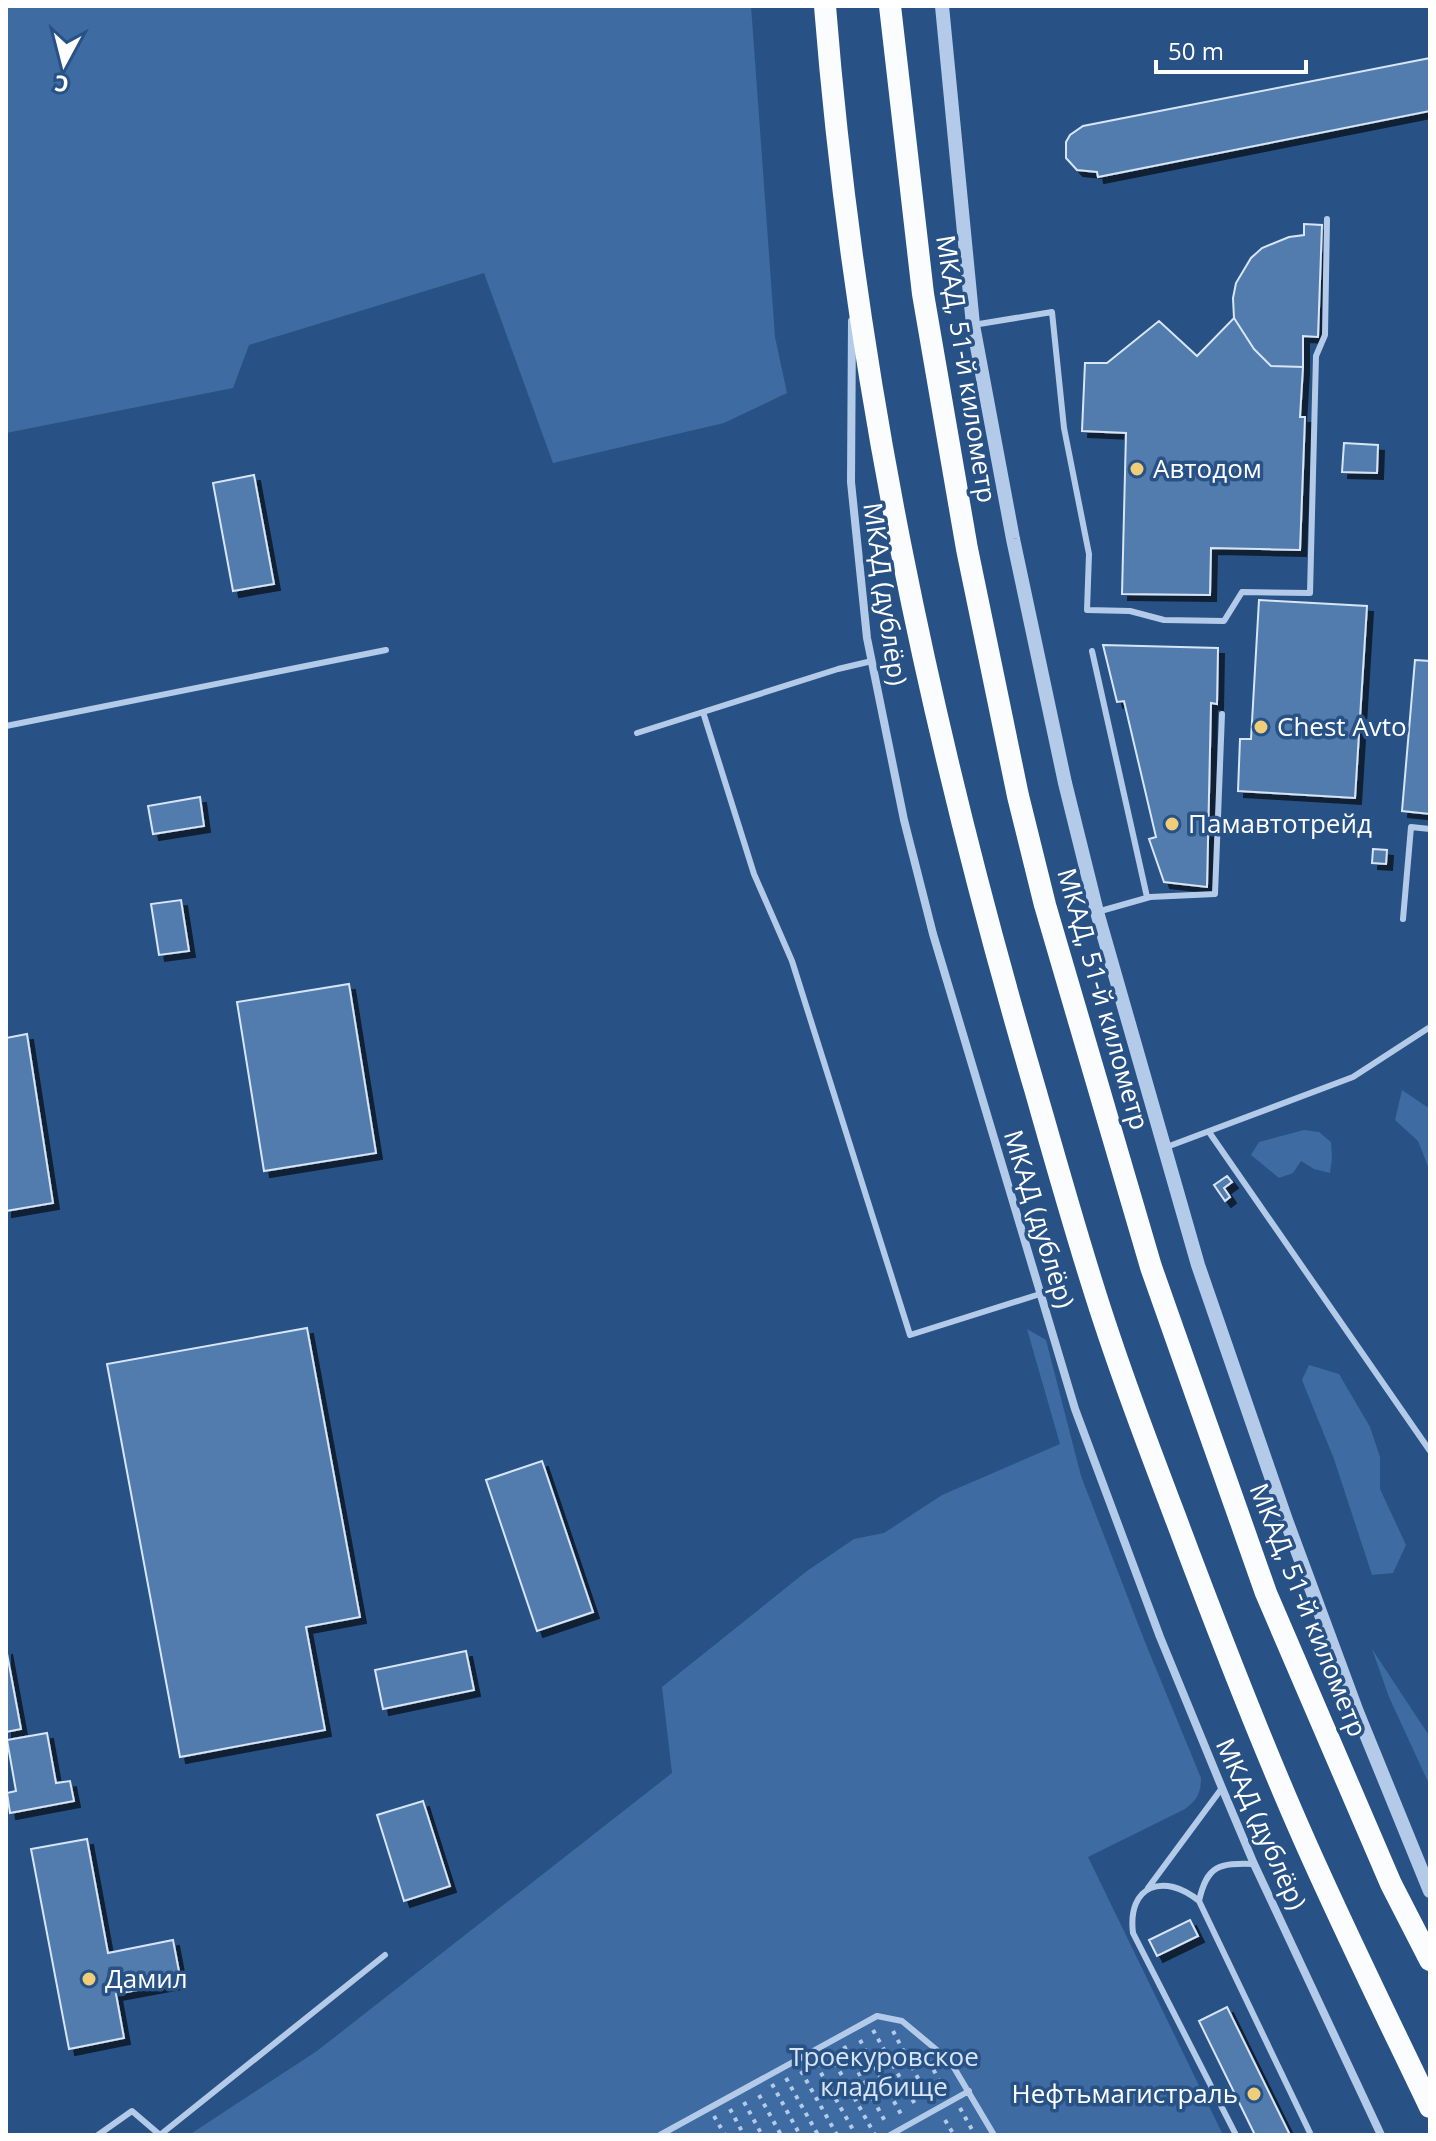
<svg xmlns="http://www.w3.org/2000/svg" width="1436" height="2141" font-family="'Open Sans',sans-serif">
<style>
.green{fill:#3d6ba2}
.building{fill:#517bad;stroke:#d7e5f6;stroke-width:2;filter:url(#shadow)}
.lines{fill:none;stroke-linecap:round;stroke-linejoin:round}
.path{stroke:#b3cbe8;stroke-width:4;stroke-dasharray:4 6;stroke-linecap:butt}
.service{stroke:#b3cbe8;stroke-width:6}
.minor{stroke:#b3cbe8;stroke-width:8}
.tertiary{stroke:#b3cbe8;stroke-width:14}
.trunk{stroke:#fafcfe;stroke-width:22}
.poi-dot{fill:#f0cd79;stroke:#285286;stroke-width:3}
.labels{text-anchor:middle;stroke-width:7;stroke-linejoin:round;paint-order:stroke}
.street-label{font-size:26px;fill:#fff;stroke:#285286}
.poi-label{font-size:26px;fill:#fff;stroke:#285286;text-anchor:start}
.park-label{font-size:26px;fill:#d7e5f6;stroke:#285286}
</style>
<defs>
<filter id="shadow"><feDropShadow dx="6" dy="6" stdDeviation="0" flood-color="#0009"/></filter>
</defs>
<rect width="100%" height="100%" fill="#285286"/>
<!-- green -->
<path class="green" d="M6 6H751L775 337 787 393 724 423 553 463 484 273 249 345 233 388 6 433Z
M1402 1090 1430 1109 1429 1169 1418 1141 1395 1120Z
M1304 1130 1319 1132 1331 1142 1332 1158 1330 1173 1314 1169 1301 1161 1293 1173 1279 1178 1251 1155 1259 1142Z
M1027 1329 1046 1340 1081 1476 1145 1642 1201 1778C1201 1793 1197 1800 1185 1809L1088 1857 1223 2135H189L317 2051 672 1773 662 1687 807 1571 854 1539 884 1533 942 1495 1060 1444Z
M1309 1365 1339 1374 1370 1427 1380 1457V1489L1406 1545 1393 1573 1372 1575 1334 1459 1302 1380Z
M1372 1649 1430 1737V1786L1389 1697Z"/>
<!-- building -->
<path class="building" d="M1430 58V111L1098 177 1097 172 1077 170 1066 158V142L1070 135 1083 126Z
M1304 224 1322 225 1318 337 1303 336V367L1271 366 1254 349 1234 318 1233 298 1236 283 1251 258 1262 248 1289 237 1304 235Z
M1234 318 1254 349 1271 366 1303 367 1300 417H1305L1300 550 1211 548 1210 595 1122 594 1126 433 1082 431 1085 363H1107L1159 321 1197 356Z
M1344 443 1378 445 1377 473 1342 472Z
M254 475 274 584 233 591 213 483Z
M1259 600 1367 606 1355 798 1238 791 1240 739H1251Z
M1103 645 1218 648 1217 704 1211 703 1207 887 1164 882 1149 839 1156 837 1124 701 1117 702Z
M1415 660 1430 661V814L1402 811Z
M200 797 204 826 153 834 148 806Z
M1373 849 1387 850 1386 864 1372 863Z
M181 900 189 951 159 955 151 904Z
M349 984 376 1153 264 1171 237 1002Z
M27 1034 53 1203 6 1211V1038Z
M1227 1176 1232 1182 1224 1188 1230 1197 1225 1201 1214 1185Z
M307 1328 360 1617 306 1627 325 1730 180 1757 107 1364Z
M542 1461 593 1612 537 1631 486 1480Z
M6 1648 21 1729 6 1732Z
M466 1651 474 1690 383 1709 375 1670Z
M47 1733 56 1783 70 1781 74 1801 10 1813 7 1793 16 1791 7 1740Z
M423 1801 450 1886 404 1901 377 1815Z
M87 1839 108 1953 173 1940 181 1982 116 1994 124 2038 69 2049 31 1849Z
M1190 1920 1198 1936 1157 1956 1149 1940Z
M1227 2007 1290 2135H1255L1199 2021Z"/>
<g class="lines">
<!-- path -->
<path class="path" d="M873 2030 916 2106
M893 2031 930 2101
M860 2040 902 2116
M844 2046 886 2123
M830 2054 875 2135
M929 2061 945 2092
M816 2064 856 2135
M801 2071 837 2135
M786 2078 818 2135
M772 2084 800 2135
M759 2095 781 2135
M744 2102 762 2135
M960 2108 975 2135
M730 2109 744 2135
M714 2116 725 2135
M945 2120 954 2135"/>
<!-- service -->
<path class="service" d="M973 325 1052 312 1064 428 1089 554 1087 610 1130 611 1164 620 1224 621 1242 592 1310 593 1316 356 1325 335 1327 219
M1092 651 1147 897
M703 712 754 874 792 961 910 1335 1040 1294
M6 726 386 650
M637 733 838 669 872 661
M1097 912 1150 897 1215 894 1222 714
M1403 919 1411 827 1430 829
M1209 1132 1430 1451
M1164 1148 1353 1077 1430 1027
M1148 1888 1222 1788
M1199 1901C1207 1865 1219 1863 1254 1864
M98 2135 132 2111 160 2135
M160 2135 385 1955
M660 2135 877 2016 902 2021 950 2061 994 2135
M890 2135 969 2091
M1236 2135 1133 1933C1127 1885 1164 1872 1199 1901L1311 2135"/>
<!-- minor -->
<path class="minor" d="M852 321 851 482 867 638 904 820 933 934 1075 1409 1160 1637 1222 1788 1254 1864 1381 2135"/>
<!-- tertiary -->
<path class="tertiary" d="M942 6 973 325 1013 539 1065 783 1097 912 1198 1265 1286 1520 1357 1712 1430 1891"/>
<!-- trunk -->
<path class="trunk" d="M825 6C854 374 931 735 1035 1089 1053 1152 1071 1216 1091 1280 1116 1361 1146 1440 1176 1519 1216 1626 1257 1733 1303 1837 1343 1928 1387 2017 1430 2107
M890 6 923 294 967 549 1018 796 1045 905 1151 1267 1266 1593 1391 1884 1430 1960"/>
</g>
<!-- markers -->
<g class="poi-dot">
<circle cx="1137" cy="469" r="8"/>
<circle cx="1261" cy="727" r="8"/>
<circle cx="1172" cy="824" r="8"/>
<circle cx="89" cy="1979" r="8"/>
<circle cx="1254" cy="2094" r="8"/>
</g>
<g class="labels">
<!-- street labels -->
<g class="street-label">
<text transform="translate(966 369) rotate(81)" y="9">МКАД, 51-й километр</text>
<text transform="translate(885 594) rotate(82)" y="9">МКАД (дублёр)</text>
<text transform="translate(1103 999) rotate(74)" y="9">МКАД, 51-й километр</text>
<text transform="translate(1039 1219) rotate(73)" y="9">МКАД (дублёр)</text>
<text transform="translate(1308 1610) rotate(68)" y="9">МКАД, 51-й километр</text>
<text transform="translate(1261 1824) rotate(66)" y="9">МКАД (дублёр)</text>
</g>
<!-- poi labels -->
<g class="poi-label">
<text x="1153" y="478">Автодом</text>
<text x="1277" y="736">Chest Avto</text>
<text x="1188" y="833">Памавтотрейд</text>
<text x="105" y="1988">Дамил</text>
<text x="1238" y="2103" text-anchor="end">Нефтьмагистраль</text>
</g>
<!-- park labels -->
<g class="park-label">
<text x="884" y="2066">Троекуровское<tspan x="884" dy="30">кладбище</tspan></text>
</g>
</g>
<!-- border -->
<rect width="1436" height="2141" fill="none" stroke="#ffffff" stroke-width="16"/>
<!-- north arrow -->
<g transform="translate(64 64) rotate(187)" stroke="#285286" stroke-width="6" paint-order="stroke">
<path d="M0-6L14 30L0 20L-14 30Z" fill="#ffffff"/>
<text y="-12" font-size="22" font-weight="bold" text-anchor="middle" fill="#ffffff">С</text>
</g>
<!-- scale -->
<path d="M1156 60v12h150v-12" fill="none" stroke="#ffffff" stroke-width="4"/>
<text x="1168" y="60" font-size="24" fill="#ffffff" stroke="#285286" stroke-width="6" paint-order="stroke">50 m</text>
</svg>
